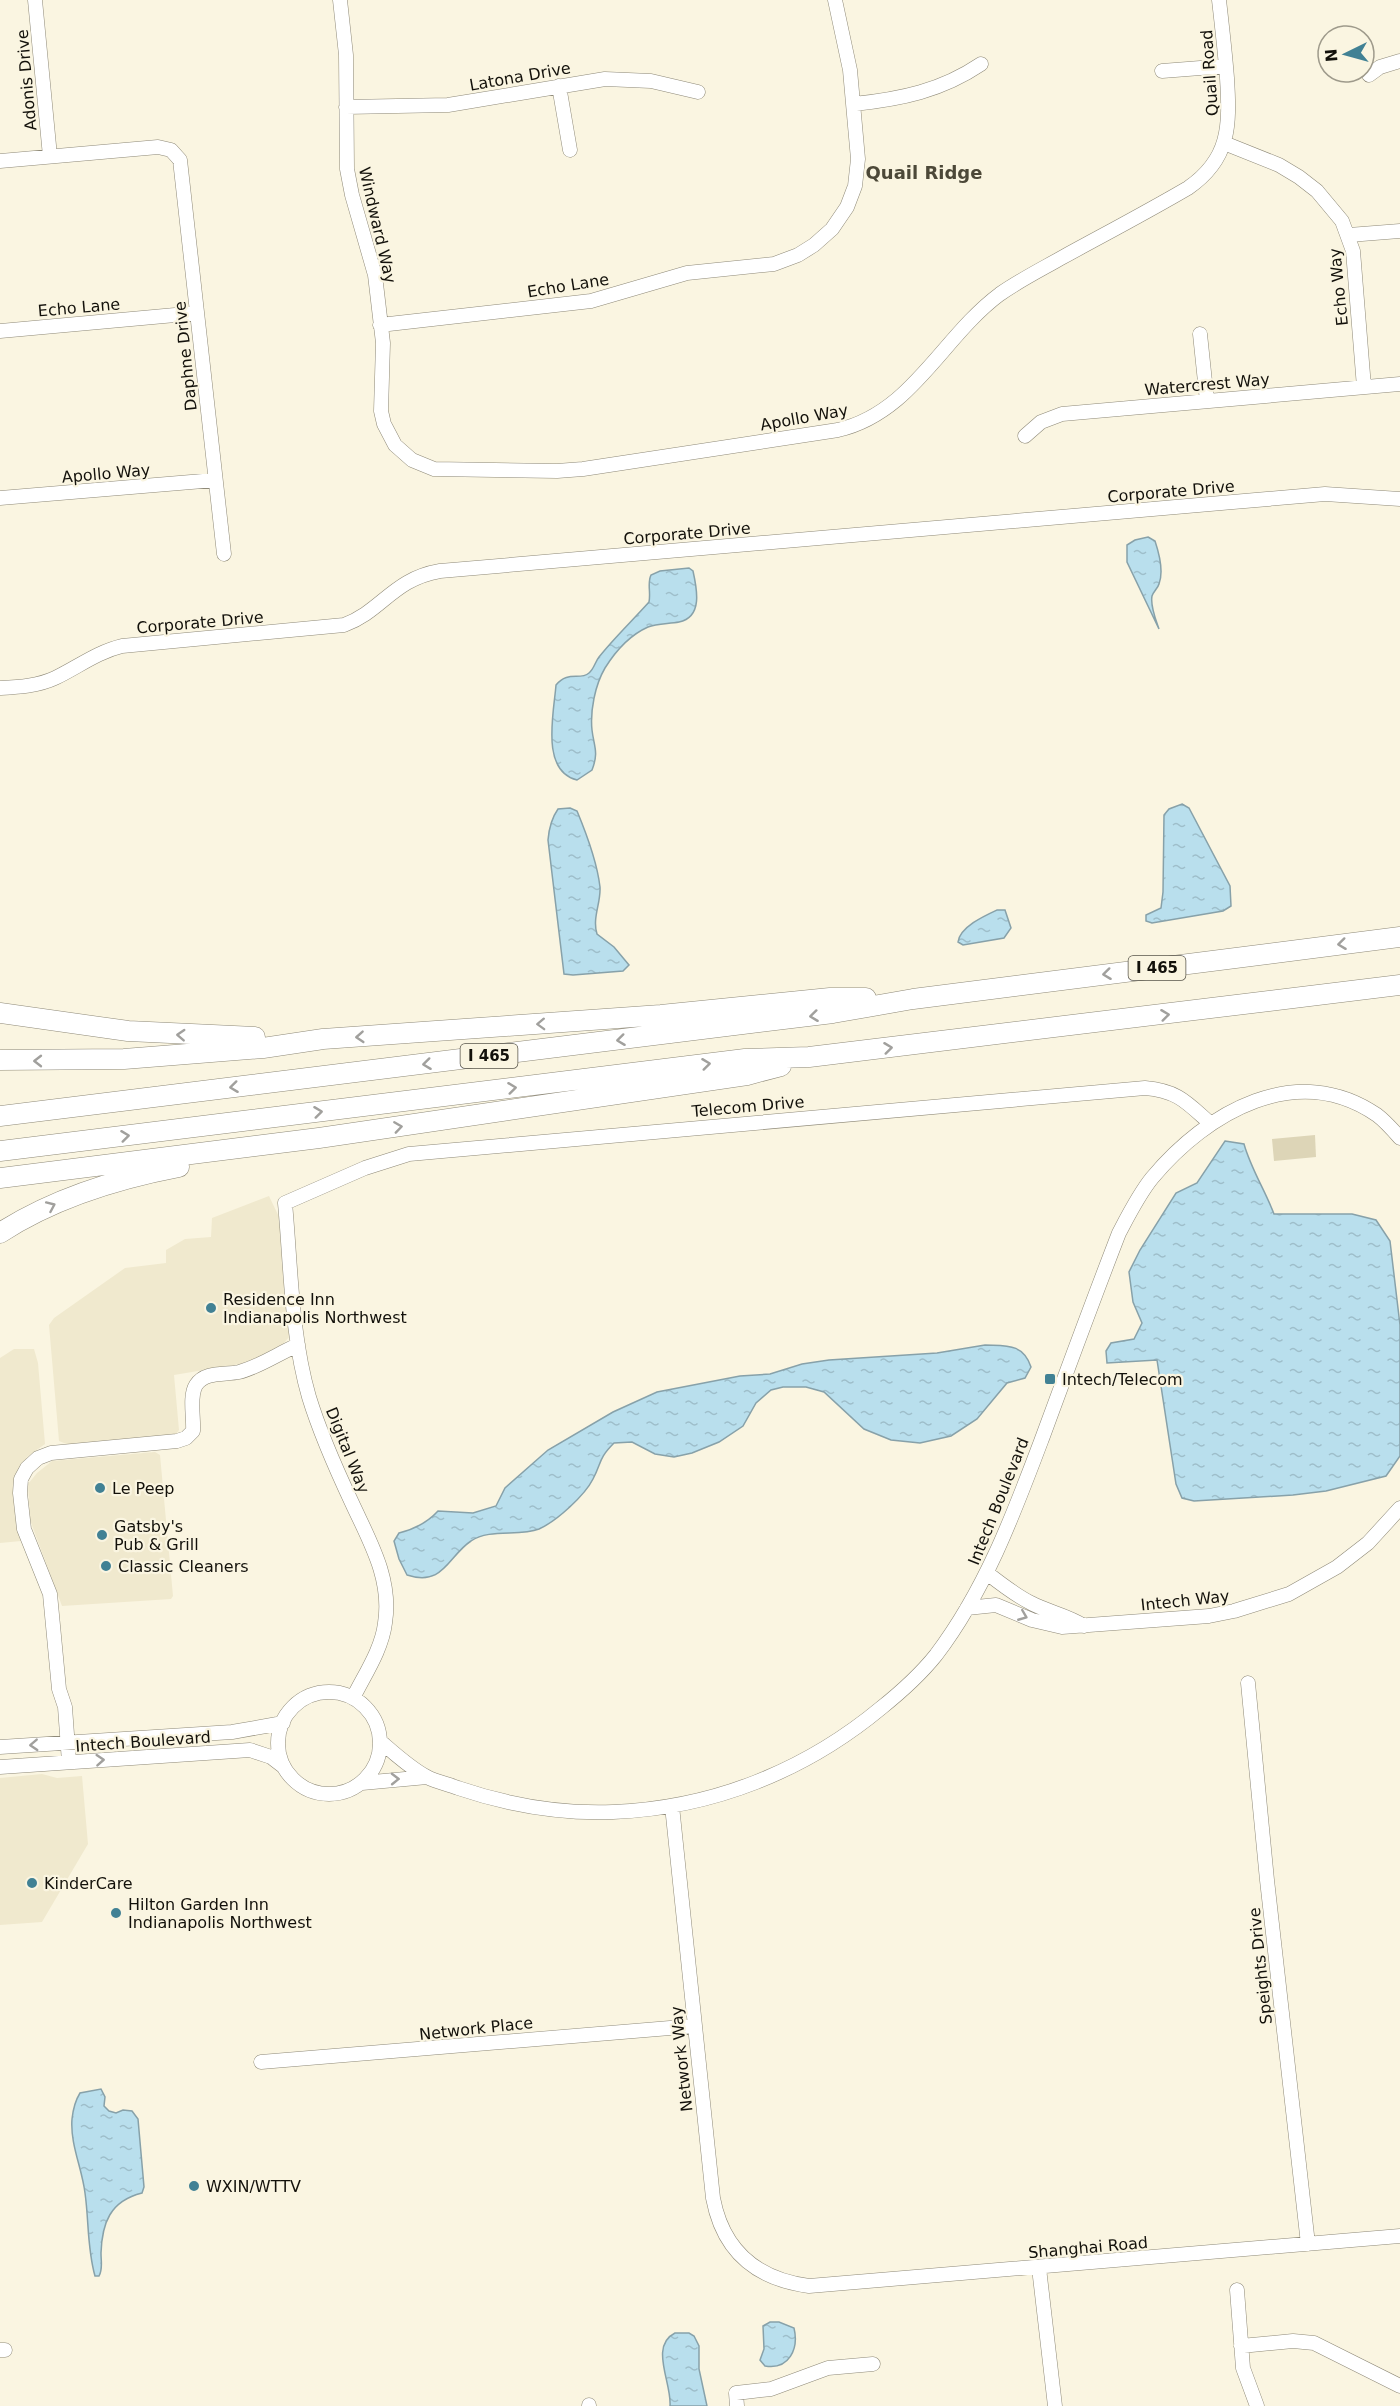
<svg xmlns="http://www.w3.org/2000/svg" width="1400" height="2406" font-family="'DejaVu Sans',sans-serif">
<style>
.built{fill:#f0e9ce}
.pitch{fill:#ddd5b7}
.water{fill:url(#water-ripples);stroke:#87a1a9;stroke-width:1.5}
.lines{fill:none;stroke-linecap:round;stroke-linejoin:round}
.minor-casing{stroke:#8e8978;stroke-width:15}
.highway-casing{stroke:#8e8978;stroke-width:21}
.minor{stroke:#fff;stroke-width:14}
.highway{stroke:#fff;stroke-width:20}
.oneway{stroke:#a1a09d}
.poi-dot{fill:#418194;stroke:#faf5e1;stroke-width:2}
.labels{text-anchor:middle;stroke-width:4.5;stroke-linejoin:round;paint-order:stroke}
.shield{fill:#faf5e1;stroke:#58554b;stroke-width:1.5}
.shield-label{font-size:15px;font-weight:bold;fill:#13110b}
.street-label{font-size:16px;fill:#13110b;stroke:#faf5e1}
.poi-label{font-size:16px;fill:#13110b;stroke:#faf5e1;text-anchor:start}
.neighbourhood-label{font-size:18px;font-weight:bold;fill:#4c4838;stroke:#faf5e1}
</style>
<defs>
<pattern id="water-ripples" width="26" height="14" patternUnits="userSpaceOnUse" patternTransform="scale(1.5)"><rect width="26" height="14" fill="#b9dfed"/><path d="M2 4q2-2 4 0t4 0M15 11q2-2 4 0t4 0" fill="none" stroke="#9ebeca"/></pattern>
</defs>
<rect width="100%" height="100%" fill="#faf5e1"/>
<!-- built -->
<path class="built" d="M269 1196 280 1219 290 1336 283 1344 246 1363 174 1375 179 1430 175 1436 69 1445 59 1441 49 1325 54 1318 125 1268 166 1263V1250L185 1239 211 1237 212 1218Z
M14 1349H34L38 1363 45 1444 27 1457 19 1471V1529L21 1541 0 1543V1358Z
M155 1452 160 1455 173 1596 171 1599 62 1606 30 1520 28 1484 37 1473 52 1461Z
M42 1774 57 1778 82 1776 88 1844 42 1922 0 1925V1778Z"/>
<!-- pitch -->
<path class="pitch" d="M1315 1135 1316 1157 1274 1161 1272 1139Z"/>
<!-- water -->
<path class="water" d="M1148 537 1155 541C1159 553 1164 571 1159 584 1158 588 1153 592 1152 596 1150 606 1156 620 1159 629L1127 562V545L1135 540Z
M689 568 693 571C697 589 703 617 679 622 669 624 657 623 648 627 630 635 615 652 605 668 595 685 590 711 592 730 594 747 599 752 592 770L577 780C540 771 554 712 556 685 568 670 580 681 589 673 594 669 595 662 599 657 614 638 633 620 649 602 651 592 647 583 651 575L660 571Z
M1182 804 1189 808 1230 886 1231 906 1223 911 1152 923 1146 921V915L1161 908 1163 892 1164 815 1169 809Z
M570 808 577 811C587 835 597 861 600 887 601 903 592 918 597 934L614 947 629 965 623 971 573 975 564 974 548 840C549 828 551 819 558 809Z
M997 910H1005L1011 928 1004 938 963 945 958 942C960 927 984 916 997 910Z
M1225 1141 1244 1144C1251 1169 1265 1190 1274 1214H1352L1376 1220 1390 1241 1400 1325V1456L1386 1476 1326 1491 1293 1495 1194 1501 1182 1498 1176 1484 1157 1360 1107 1363 1106 1351 1111 1343 1134 1339 1142 1323 1133 1302 1129 1272 1140 1250 1176 1193 1197 1183Z
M985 1345C1006 1346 1023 1343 1031 1367L1025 1378 1007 1383 977 1419 951 1436 920 1443 891 1440 864 1429 824 1392 806 1387H783L771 1390 756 1403 743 1426 719 1442 692 1453 674 1457 655 1454 632 1442 614 1443C598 1459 602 1462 593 1479 585 1495 557 1521 539 1529 519 1537 490 1528 471 1541 448 1556 444 1587 407 1575L399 1559 394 1541 399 1533C415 1529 427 1523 438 1511L473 1513 496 1506 505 1488 548 1450 613 1412 657 1392 740 1376 770 1374 802 1364 829 1360 937 1353Z
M101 2089 105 2097 104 2106 109 2111 116 2113 123 2110 132 2111 138 2119 144 2187 142 2193C110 2201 102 2223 101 2253 101 2262 103 2269 99 2276H95C87 2248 89 2221 85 2193 82 2168 70 2144 72 2119 73 2110 75 2101 80 2093Z
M770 2322H779L794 2328C799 2349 789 2370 765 2366L760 2360 764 2349 763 2326Z
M675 2333H689L694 2336 699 2346V2369L707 2406H670C672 2383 649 2346 675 2333Z"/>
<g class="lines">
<!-- minor casing -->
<g class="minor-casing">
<path id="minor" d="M35 0 50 156
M340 0 346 55 347 169 352 195 375 275 383 343 381 411 384 424 395 445 412 460 434 469 557 471 583 469 838 430C912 413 942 337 1000 294 1020 280 1042 269 1063 257 1105 234 1147 212 1188 188 1230 159 1230 126 1227 78 1225 52 1222 26 1219 0
M1162 71 1226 66
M1369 75 1380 67 1400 61
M559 86 570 150
M854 104C901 99 941 91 981 64
M346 107 448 105 605 79 651 81 698 92
M1224 143 1279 165 1299 177 1317 191 1342 221 1353 251 1364 387
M0 161 158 147 171 150 180 160 224 554
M1349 235 1400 231
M380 325 591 301 687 273 774 264 798 255 814 245 832 229 847 207 855 186 858 159 850 70 835 0
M0 331 197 313
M1200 334 1207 401
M1025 436 1041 422 1062 414 1400 384
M0 498 215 480
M0 688C18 687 38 686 55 678 78 667 97 652 122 646L344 625C382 611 393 579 440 571L1325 494 1400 499
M987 1573C1001 1584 1015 1595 1031 1603 1048 1612 1067 1615 1084 1626
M967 1608 996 1605 1032 1620 1062 1627 1209 1616 1234 1611 1289 1594 1337 1567 1368 1543 1400 1508
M1248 1683 1267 1880 1308 2244
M278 1743a51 51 0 1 1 102 0a51 51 0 1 1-102 0Z
M353 1698C365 1674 382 1649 385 1623 392 1579 370 1542 352 1503 336 1469 320 1433 309 1397 291 1335 291 1267 285 1203L365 1168 409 1154 1145 1088C1179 1091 1187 1103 1211 1124
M380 1741C395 1754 410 1768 427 1777 437 1782 448 1784 458 1788 508 1805 560 1814 613 1812 713 1808 805 1771 881 1708 901 1692 920 1675 936 1655 986 1589 1014 1513 1043 1436 1068 1368 1093 1300 1119 1233 1129 1214 1139 1194 1152 1178 1207 1112 1297 1060 1377 1115 1385 1121 1393 1130 1400 1138
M0 1747 232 1732 283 1723
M69 1762 65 1707 59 1689 50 1594 24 1529 20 1493 21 1479 27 1468 38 1458 51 1453 177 1441 186 1438 193 1431C194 1418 189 1396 196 1385 205 1371 225 1375 239 1372 259 1367 279 1353 298 1345
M0 1767 250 1750 271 1757 284 1767
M362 1783 427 1777
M672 1806 713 2198C723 2251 756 2279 809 2286L1400 2236
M261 2062 694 2026
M1039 2268 1055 2406
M1237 2290 1243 2368 1257 2406
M1241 2346 1293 2341 1314 2343 1400 2386
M0 2350H5
M589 2405V2406
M737 2406 736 2393 771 2389 828 2368 873 2364"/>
</g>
<!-- highway casing -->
<g class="highway-casing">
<path id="highway" d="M0 1013 128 1031 255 1037
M0 1060 124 1059 263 1048 323 1039 661 1015 830 998H866
M0 1116 833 1013 913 999 1400 937
M0 1151 745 1059 809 1057 1400 985
M0 1178 319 1138 747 1075 781 1066
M0 1233C54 1198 116 1179 179 1167"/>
</g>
<!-- minor -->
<use href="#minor" class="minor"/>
<!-- highway -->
<use href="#highway" class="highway"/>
</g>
<!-- one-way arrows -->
<defs><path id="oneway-chevron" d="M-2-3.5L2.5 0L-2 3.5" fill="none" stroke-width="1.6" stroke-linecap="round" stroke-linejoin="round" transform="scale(1.5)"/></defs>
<g class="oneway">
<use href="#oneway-chevron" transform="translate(1342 944) rotate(173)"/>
<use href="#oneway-chevron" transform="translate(1107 974) rotate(173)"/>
<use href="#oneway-chevron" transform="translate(1165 1015) rotate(-7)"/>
<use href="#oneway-chevron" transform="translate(814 1016) rotate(173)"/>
<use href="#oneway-chevron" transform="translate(541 1024) rotate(178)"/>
<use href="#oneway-chevron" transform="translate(181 1035) rotate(-177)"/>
<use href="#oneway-chevron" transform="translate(360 1037) rotate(176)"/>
<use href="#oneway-chevron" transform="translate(621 1040) rotate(173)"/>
<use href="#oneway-chevron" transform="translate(888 1048) rotate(-7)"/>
<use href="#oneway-chevron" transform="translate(38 1061) rotate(-180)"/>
<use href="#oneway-chevron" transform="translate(427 1064) rotate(173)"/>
<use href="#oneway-chevron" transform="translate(706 1064) rotate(-7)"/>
<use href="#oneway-chevron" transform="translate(234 1087) rotate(173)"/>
<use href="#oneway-chevron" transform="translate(512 1088) rotate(-7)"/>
<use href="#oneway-chevron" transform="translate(318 1112) rotate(-7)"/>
<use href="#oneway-chevron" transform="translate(398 1127) rotate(-8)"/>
<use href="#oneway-chevron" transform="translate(125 1136) rotate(-7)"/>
<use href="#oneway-chevron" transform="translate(51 1206) rotate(-24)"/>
<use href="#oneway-chevron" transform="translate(1023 1616) rotate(22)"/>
<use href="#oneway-chevron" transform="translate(34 1745) rotate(177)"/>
<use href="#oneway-chevron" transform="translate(100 1760) rotate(-4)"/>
<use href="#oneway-chevron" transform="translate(395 1779) rotate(-1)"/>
</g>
<!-- markers -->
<g class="poi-dot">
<circle cx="211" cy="1308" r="6"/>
<rect x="1044" y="1373" width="12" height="12" rx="3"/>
<circle cx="100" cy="1488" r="6"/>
<circle cx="102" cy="1535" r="6"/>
<circle cx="106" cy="1566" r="6"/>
<circle cx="32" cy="1883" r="6"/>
<circle cx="116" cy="1913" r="6"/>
<circle cx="194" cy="2186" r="6"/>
</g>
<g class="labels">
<!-- shield labels -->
<g class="shield">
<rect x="1128.5" y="956" width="57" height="24" rx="4.5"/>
<rect x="460.5" y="1044" width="57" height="24" rx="4.5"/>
</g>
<g class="shield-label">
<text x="1157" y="973">I 465</text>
<text x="489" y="1061">I 465</text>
</g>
<!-- street labels -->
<g class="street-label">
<text transform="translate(1209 73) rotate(-94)" y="6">Quail Road</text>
<text transform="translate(520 76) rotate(-10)" y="6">Latona Drive</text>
<text transform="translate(26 80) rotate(-95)" y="6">Adonis Drive</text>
<text transform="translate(378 225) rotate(77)" y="6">Windward Way</text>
<text transform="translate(568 285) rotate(-9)" y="6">Echo Lane</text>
<text transform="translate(1338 287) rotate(-96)" y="6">Echo Way</text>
<text transform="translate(79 307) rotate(-5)" y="6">Echo Lane</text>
<text transform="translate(185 356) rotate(-96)" y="6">Daphne Drive</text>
<text transform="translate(1207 384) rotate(-5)" y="6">Watercrest Way</text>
<text transform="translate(804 417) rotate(-10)" y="6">Apollo Way</text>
<text transform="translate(106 473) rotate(-5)" y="6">Apollo Way</text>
<text transform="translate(1171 491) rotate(-5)" y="6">Corporate Drive</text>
<text transform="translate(687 533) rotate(-5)" y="6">Corporate Drive</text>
<text transform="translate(200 622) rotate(-5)" y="6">Corporate Drive</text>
<text transform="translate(748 1106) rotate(-5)" y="6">Telecom Drive</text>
<text transform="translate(348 1450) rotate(68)" y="6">Digital Way</text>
<text transform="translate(998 1501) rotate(-68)" y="6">Intech Boulevard</text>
<text transform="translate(1185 1600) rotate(-6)" y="6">Intech Way</text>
<text transform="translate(143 1741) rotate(-4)" y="6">Intech Boulevard</text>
<text transform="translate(1260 1966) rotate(-96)" y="6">Speights Drive</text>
<text transform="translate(476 2028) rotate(-6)" y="6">Network Place</text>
<text transform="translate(681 2059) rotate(-96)" y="6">Network Way</text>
<text transform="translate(1088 2247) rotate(-5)" y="6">Shanghai Road</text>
</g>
<!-- poi labels -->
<g class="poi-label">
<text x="223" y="1305">Residence Inn<tspan x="223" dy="18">Indianapolis Northwest</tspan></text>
<text x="1062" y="1385">Intech/Telecom</text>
<text x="112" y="1494">Le Peep</text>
<text x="114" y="1532">Gatsby's<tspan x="114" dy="18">Pub &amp; Grill</tspan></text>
<text x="118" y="1572">Classic Cleaners</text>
<text x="44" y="1889">KinderCare</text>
<text x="128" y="1910">Hilton Garden Inn<tspan x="128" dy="18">Indianapolis Northwest</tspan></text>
<text x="206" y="2192">WXIN/WTTV</text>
</g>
<!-- neighbourhood labels -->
<g class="neighbourhood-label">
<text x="924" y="179">Quail Ridge</text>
</g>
</g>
<!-- north arrow -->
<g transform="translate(1346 54) rotate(265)"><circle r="28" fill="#faf5e1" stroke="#9e9a8b" stroke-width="1.5"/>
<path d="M0-4.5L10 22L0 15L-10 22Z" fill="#418194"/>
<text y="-9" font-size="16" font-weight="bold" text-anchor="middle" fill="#13110b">N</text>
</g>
</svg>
